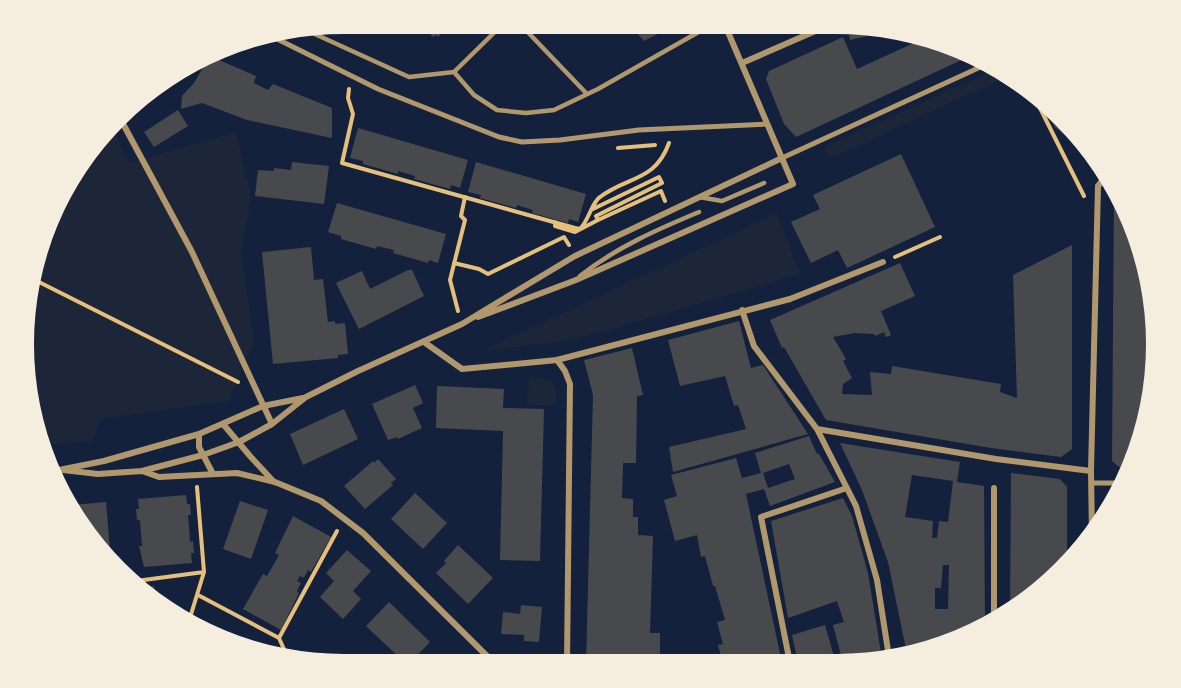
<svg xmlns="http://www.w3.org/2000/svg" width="1181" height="688" font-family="Manrope,sans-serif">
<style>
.green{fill:#1d2539}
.building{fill:#48494c;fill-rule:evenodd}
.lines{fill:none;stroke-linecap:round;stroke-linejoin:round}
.path{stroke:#e5c07b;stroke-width:4}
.service{stroke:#b1986c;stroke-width:4.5}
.pedestrian{stroke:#b1986c;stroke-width:5}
.minor{stroke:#b1986c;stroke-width:6}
</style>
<rect width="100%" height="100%" fill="#14213d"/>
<!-- green -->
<path class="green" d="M996 69 1010 75 830 159 824 147Z
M113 129 129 163 236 132 251 197 241 252 254 341 229 401 101 419 92 441 41 445 25 365 35 261 78 166Z
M777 213 800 274 602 332 563 341 478 352C578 307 677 259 777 213Z
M529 377C554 379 558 379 556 406L527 404Z"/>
<!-- building -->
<path class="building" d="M421 24H451L438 37 436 35 433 37Z
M629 24H672L673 26 644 41Z
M847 25H858L889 31 850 40Z
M843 37 857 69 925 38 940 41 970 56 796 137 784 124 766 79 769 71Z
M212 57 256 76 254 83 268 90 273 84 332 108V138L247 120 202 103 181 109 182 96 194 83 208 59Z
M166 81 140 110 134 113 132 109 149 90Z
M1044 108H1045L1079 142 1072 141 1055 127Z
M178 110 188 126 154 147 144 132Z
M358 128 468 160 460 188 451 185 450 189 414 179 415 176 398 171V174L363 164V161L350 158Z
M901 154 935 227 847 268 838 250 811 263 791 222 820 209 813 195Z
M292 162 329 166 324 204 255 196 258 170 274 171V168L291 170Z
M476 162 586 194 578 222 569 219 568 223 532 213 533 210 517 205 516 208 480 198 481 195 468 192Z
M1114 194 1146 270 1148 392H1143V402H1151V406L1126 467H1119L1112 461Z
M337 203 446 234 438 263 429 260 428 263 393 253 394 250 377 246 376 249 341 239V236L328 232Z
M1072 245V449L1061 457 991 448 826 420 784 347 782 348 770 320 900 263 915 296 881 311 891 335 886 337 884 332 875 336 874 334 855 333 833 337 846 359 843 361 852 378 843 384 842 394 872 395 870 372 891 374 892 366 1001 384 1000 392 1017 398 1013 275Z
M311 247 314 280 323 279 328 322 335 321V324L345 323 348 354 338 355V358L273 364 262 252Z
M408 270H412L424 296 359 329 336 283 362 271 370 289Z
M739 321 751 368 763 365 808 434 673 472 669 447 746 429 738 405 734 406 725 376 680 386 668 340Z
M632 348 643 395 637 396 636 463H623L622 498 633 499V517H638V535L653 536 650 633H660V663H586L593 395 584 360Z
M415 385 423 403 413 408 422 428 398 439 397 437 388 440 372 404Z
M437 386 504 389 503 408 544 409 540 561 500 560 503 431 436 428Z
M344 409 358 439 303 465 290 434Z
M809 436 817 454H819L835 482 770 506 764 489 746 494 782 663H720V661L722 660 718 645 723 644 717 622 725 620 715 586H713L705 556 701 557 697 535 675 541 664 500 677 496 671 475 736 458 742 478 761 473 755 453ZM789 464 795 479 768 488 763 473Z
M840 443 960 462 957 482 984 486 985 627 940 647 907 654 888 562 862 490ZM912 475 953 481 948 522 939 521 937 538H932L933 521 905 517ZM943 565H949L948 609H935V588H941Z
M378 459 396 479 391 483 393 485 365 509 344 486 373 461 374 463Z
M1011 473 1060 479 1067 487V566L1010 611Z
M415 493 447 523 423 549 391 519Z
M186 495 187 504H190L191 515H188L190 542 193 541 194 553H191L192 563 144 567 139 546H142L140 520H137L136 509H139L138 499Z
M843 498 852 516 868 573 882 659 858 663H843L833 625 844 622 837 601 788 618 771 521Z
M240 501 268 510 251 559 223 549Z
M106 502 110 550 103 551 90 539 72 505Z
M293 516 331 537 311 572 308 570 304 578 300 576 297 581 301 583 297 591 299 593 281 630 243 609 263 574 267 576 279 555 275 553Z
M458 545 493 578 468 604 436 573 446 563 444 561Z
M347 550 371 571 353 591 361 599 343 619 320 597 334 581 326 573Z
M154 586 156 596 158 595 159 603 142 587Z
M389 602 430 642 410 663H405L366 626Z
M521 605 542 607 539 642 524 641V635L501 634 503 612 520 614Z
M825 625 836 663H798L792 635Z
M212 628 248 648 241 647 210 632Z"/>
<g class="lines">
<!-- path -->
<path class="path" d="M253 39 261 43
M349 89 348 98 353 114 342 163 575 228 580 229C589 220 592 202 600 197 627 176 655 182 669 143
M1035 98 1084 196
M618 148 655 145
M593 209 659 177 662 183 596 216 598 220 661 191 665 201
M555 222V226L575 232 598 220
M895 257 940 237
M454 263 479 269 488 274 564 237 569 245
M33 279 238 382
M458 311 450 280 465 220 461 216 465 197
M136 581 204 572
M198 595 279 638 287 656
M189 621 204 572 197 487
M279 638 337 531"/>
<!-- service -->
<path class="service" d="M520 24 587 94
M306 30 409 77 454 72 503 24
M454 72 474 95 497 110 526 113 554 110 598 89 711 25
M699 197 722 201 764 183
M580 276C617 247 656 230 699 212"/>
<!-- pedestrian -->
<path class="pedestrian" d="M271 36 378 89 499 137 522 142 560 140 639 130 767 124
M782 158 987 64
M1093 483H1119"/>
<!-- minor -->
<path class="minor" d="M742 63 820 29 824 25
M121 120 192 252 272 424
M742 310 754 346 817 429 856 506 877 580 889 657
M478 317 576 280 793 184 725 25
M424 342 462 369 557 360 790 299 883 262
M557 360 565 371 570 384 567 663
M223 424 250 456 274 482
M817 429 996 459 1091 471
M199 434V447L213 474
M63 470 98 474 142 471 159 477 237 473 275 482 321 501 363 533 494 663
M54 471 104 461 199 434 263 406 303 398
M142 471 203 455 239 442 272 424 306 397 358 371 462 324 575 256 782 158
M1092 535 1091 471 1098 186 1107 175
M994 623V488
M790 663 761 517 847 488"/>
</g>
<!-- crop -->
<path d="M0 0H1181V688H0ZM344 34H836A310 310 0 0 1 1146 344V344A310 310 0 0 1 836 654H344A310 310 0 0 1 34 344V344A310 310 0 0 1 344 34Z" fill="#f5edde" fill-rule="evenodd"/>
</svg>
